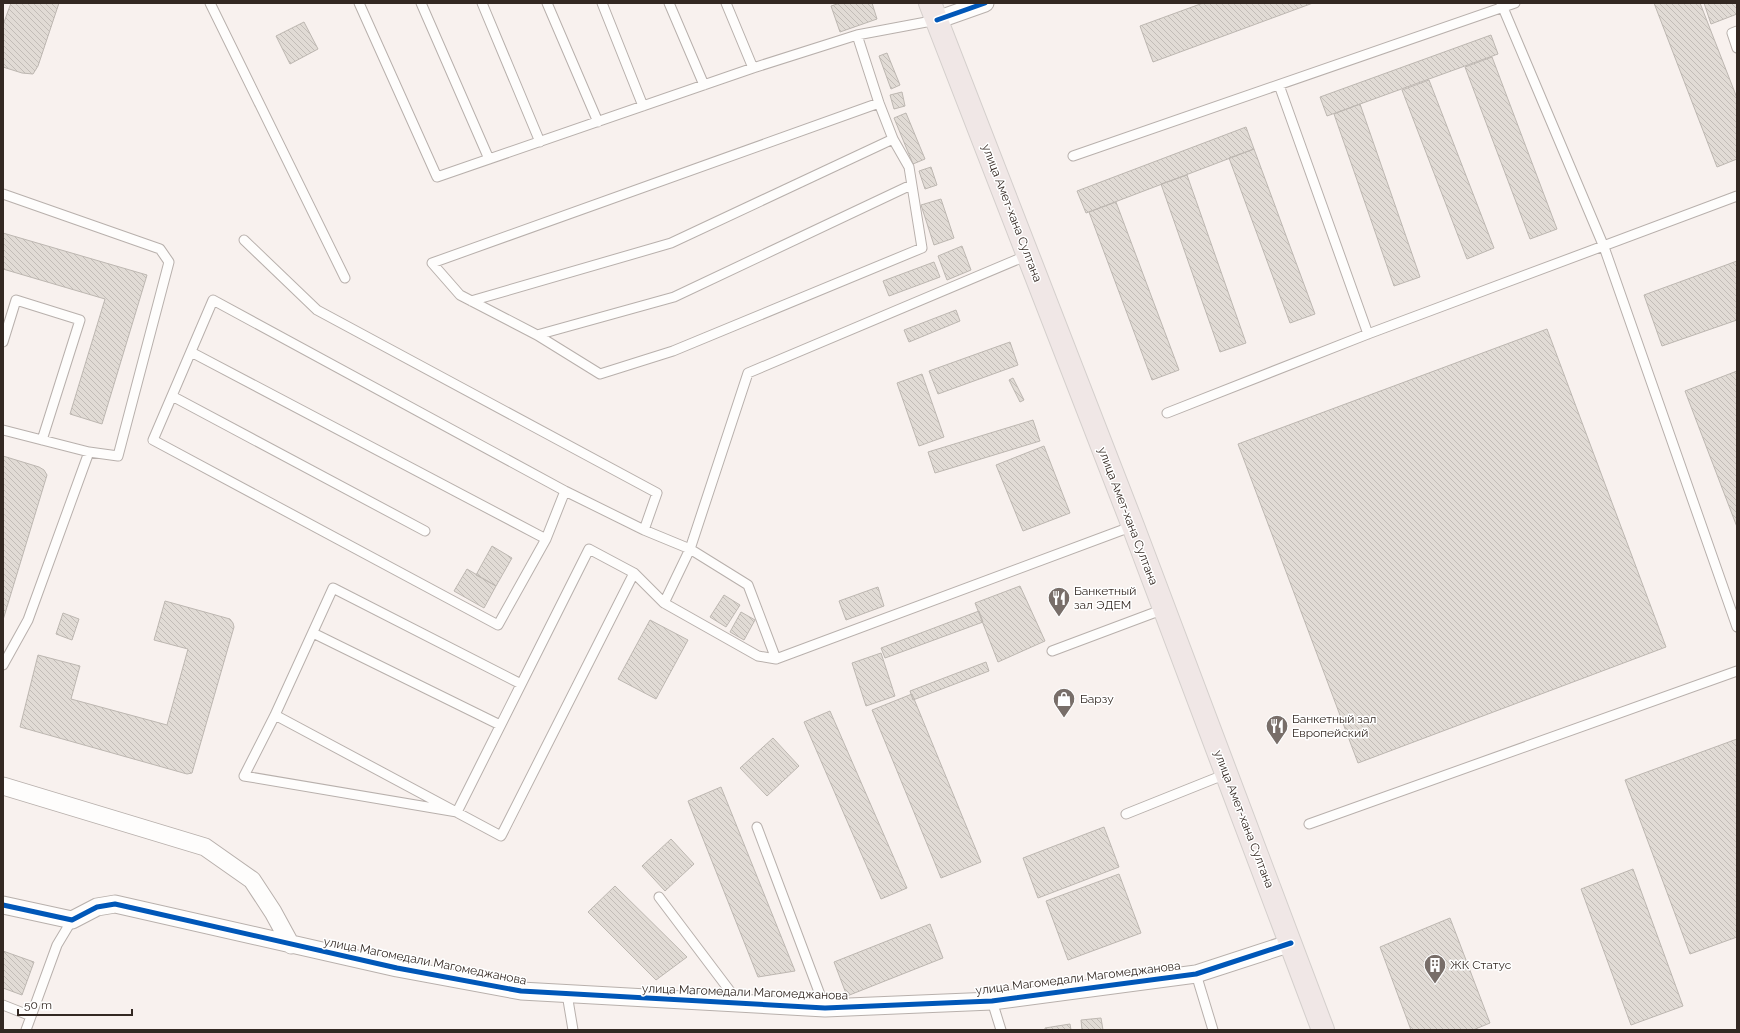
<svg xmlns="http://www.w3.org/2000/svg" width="1740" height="1033" font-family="Raleway,sans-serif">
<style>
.building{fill:url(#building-back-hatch);stroke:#bdb7b1}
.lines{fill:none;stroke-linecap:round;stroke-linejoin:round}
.lane-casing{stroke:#b8b0ac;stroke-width:11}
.street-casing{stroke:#b8b0ac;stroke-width:19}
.primary-casing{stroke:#d4cfcc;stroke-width:24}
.lane{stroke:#fefdfc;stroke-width:9}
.street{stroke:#fefdfc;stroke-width:17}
.primary{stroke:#f0e7e6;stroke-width:22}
.cycleway-casing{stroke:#fff;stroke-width:8}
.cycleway{stroke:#0057b8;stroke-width:5}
.labels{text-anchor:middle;stroke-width:3;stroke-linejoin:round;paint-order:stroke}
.street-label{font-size:12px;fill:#332822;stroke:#fff}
.poi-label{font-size:12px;fill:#332822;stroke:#fff;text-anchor:start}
</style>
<defs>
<pattern id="building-back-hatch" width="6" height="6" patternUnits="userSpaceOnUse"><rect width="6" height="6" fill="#e1dbd5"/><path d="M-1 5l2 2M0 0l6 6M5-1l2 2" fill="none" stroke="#c2bcb7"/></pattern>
</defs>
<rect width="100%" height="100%" fill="#f8f1ee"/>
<!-- building -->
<path class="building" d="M11 3H59L38 66 33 74 22 73 3 67V25Z
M840 3H872L877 19 840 32 831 6Z
M1203 3H1313L1153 62 1140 26Z
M1654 3H1700L1737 98V159L1717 167Z
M1704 3H1737V14L1711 24Z
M304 22 318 49 290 64 276 36Z
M1491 35 1498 54 1327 116 1320 97Z
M887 53 900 85 891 89 879 56Z
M1492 57 1557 229 1530 239 1465 67Z
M1429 80 1494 248 1467 259 1402 90Z
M902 92 905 106 894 109 890 95Z
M1360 104 1420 277 1394 286 1334 114Z
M906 113 925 159 913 164 894 118Z
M1246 127 1254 149 1086 213 1077 191Z
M1254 149 1315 314 1290 323 1229 158Z
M931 167 937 185 925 189 919 171Z
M1187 175 1246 343 1220 352 1161 184Z
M941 199 954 238 934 245 921 205Z
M1116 202 1179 370 1152 380 1089 212Z
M3 233 147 275 102 424 70 414 105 299 3 269Z
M962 246 971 270 947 280 938 256Z
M1737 261V320L1662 346 1644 295Z
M934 262 940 277 889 296 883 281Z
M956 310 960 321 909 342 904 330Z
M1547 329 1666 647 1358 763 1238 444Z
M1010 342 1018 365 938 394 929 371Z
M1737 371V527L1685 391Z
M922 374 944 437 919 446 897 383Z
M1013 378 1024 400 1020 402 1009 380Z
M1033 420 1040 441 935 473 928 452Z
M1044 446 1070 513 1023 531 996 465Z
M3 456 39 467 44 470 47 475 3 620Z
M492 546 512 558 496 586 476 575Z
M467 569 496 586 484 608 454 591Z
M1020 586 1045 641 998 662 975 603Z
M878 587 884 606 846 620 839 601Z
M724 595 740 605 726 627 710 617Z
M165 601 230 619 233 623 234 627 192 773 187 774 20 727 38 655 80 666 71 699 167 725 188 649 154 640Z
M979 611 983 622 885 658 881 648Z
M741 612 755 620 744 640 730 632Z
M63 613 79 619 72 640 56 634Z
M650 620 688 640 656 699 618 679Z
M881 653 895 696 866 706 852 663Z
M986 662 989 671 913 700 910 691Z
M912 694 981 862 941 878 872 710Z
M830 711 907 888 881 899 804 722Z
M773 738 799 766 767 796 740 768Z
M1737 739V937L1690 954 1625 780Z
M721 787 795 971 758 977 688 801Z
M1104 827 1119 867 1038 898 1023 858Z
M671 839 694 864 665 891 642 866Z
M1633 869 1683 1006 1631 1025 1581 889Z
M1119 874 1141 933 1068 960 1046 901Z
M615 886 687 957 656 980 588 912Z
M1450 918 1490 1023 1473 1030H1411L1380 947Z
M930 924 943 958 847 996 834 962Z
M3 951 34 962 22 995 3 988Z
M1101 1018 1103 1030H1082L1081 1020Z
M1070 1024 1071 1030H1045V1028Z"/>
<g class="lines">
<!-- lane casing -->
<g class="lane-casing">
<path id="lane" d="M210 3 345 278
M359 3 437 177 753 68 857 35 937 20
M421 3 489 159
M482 3 540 142
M547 3 598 122
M602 3 643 106
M669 3 704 85
M726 3 753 68
M1501 3 1604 247 1737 627
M1737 31 1732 33 1737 48
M857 35 879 103 893 139 909 167 922 248 673 351 600 374 537 335 460 295 432 263 879 103
M1279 85 1368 334
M1073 156 1515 3
M3 194 160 249 169 262 118 456 89 452 3 430
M244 240 317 310 657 493 644 530
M471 301 671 243 893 139
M537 335 674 297 911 185
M3 342 16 300 80 320 42 440
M191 352 546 539
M172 396 425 531
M1167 413 1368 334 1737 196
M565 491 546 539 498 625 153 440 213 300 565 491 644 530 690 549 748 373 1028 255
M313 633 500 725
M1052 651 1164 609
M776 659 758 656 664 603 690 549 748 585 776 659 1133 526
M3 665 28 620 89 452
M521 684 333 588 275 715 244 776 457 812C501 724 545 637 589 549L634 573 664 603
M275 715 501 836 634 573
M1126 814 1226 774
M1309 824 1737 671
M757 827 825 1008
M659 897 739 1003
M1196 974 1213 1030
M567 994 573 1030
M992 1001 1001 1030
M3 1005 31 1016
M26 1030 57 945 72 920"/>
</g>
<!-- street casing -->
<g class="street-casing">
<path id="street" d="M937 20 985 3
M3 786 205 847 252 880 273 912 291 945
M3 905 72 920 97 907 115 904 397 968 521 991 825 1008 992 1001 1196 974 1291 943"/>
</g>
<!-- primary casing -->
<g class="primary-casing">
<path id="primary" d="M930 3 1133 526 1323 1030"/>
</g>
<!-- lane -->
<use href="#lane" class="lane"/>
<!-- street -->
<use href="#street" class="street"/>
<!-- primary -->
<use href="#primary" class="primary"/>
<!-- cycleway casing -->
<g class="cycleway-casing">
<path id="cycleway" d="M937 20 985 3
M3 905 72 920 97 907 115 904 397 968 521 991 825 1008 992 1001 1196 974 1291 943"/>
</g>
<!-- cycleway -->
<use href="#cycleway" class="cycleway"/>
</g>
<!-- icons -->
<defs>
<g id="restaurant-pin" transform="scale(1.15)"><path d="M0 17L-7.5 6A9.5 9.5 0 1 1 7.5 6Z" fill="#786e69" stroke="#fff"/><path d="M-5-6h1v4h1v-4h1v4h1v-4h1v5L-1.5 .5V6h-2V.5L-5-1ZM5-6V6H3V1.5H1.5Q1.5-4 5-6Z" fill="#fff"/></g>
<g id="shop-pin" transform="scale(1.15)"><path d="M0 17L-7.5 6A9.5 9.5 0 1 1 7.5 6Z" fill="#786e69" stroke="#fff"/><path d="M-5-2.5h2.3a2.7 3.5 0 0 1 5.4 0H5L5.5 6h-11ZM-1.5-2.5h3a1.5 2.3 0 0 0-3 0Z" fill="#fff"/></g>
<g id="building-pin" transform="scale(1.15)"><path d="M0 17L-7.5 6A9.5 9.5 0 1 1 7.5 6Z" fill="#786e69" stroke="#fff"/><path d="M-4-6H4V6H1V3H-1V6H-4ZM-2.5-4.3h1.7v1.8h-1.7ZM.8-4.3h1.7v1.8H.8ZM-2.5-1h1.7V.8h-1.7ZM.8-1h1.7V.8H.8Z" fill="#fff"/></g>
</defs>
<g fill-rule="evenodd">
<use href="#restaurant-pin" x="1059" y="598"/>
<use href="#shop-pin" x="1064" y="699"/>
<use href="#restaurant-pin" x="1277" y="726"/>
<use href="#building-pin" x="1435" y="965"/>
</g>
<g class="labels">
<!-- street labels -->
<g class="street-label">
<text transform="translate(1012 213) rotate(69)" y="4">улица Амет-хана Султана</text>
<text transform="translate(1128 516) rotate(69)" y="4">улица Амет-хана Султана</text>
<text transform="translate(1244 819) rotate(69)" y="4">улица Амет-хана Султана</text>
<text transform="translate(425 961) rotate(11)" y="4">улица Магомедали Магомеджановa</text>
<text transform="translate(1078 978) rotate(-7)" y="4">улица Магомедали Магомеджановa</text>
<text transform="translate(745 992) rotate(2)" y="4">улица Магомедали Магомеджановa</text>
</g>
<!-- poi labels -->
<g class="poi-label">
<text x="1074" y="595">Банкетный<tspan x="1074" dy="14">зал ЭДЕМ</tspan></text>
<text x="1080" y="703">Барзу</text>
<text x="1292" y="723">Банкетный зал<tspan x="1292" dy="14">Европейский</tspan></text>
<text x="1450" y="969">ЖК Статус</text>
</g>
</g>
<!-- border -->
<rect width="1740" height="1033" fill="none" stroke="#332822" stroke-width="8"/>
<!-- scale -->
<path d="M18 1009v6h114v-6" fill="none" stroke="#332822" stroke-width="2"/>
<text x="24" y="1009" font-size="12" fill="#332822" stroke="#ffffff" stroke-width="3" paint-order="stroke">50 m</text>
</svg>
